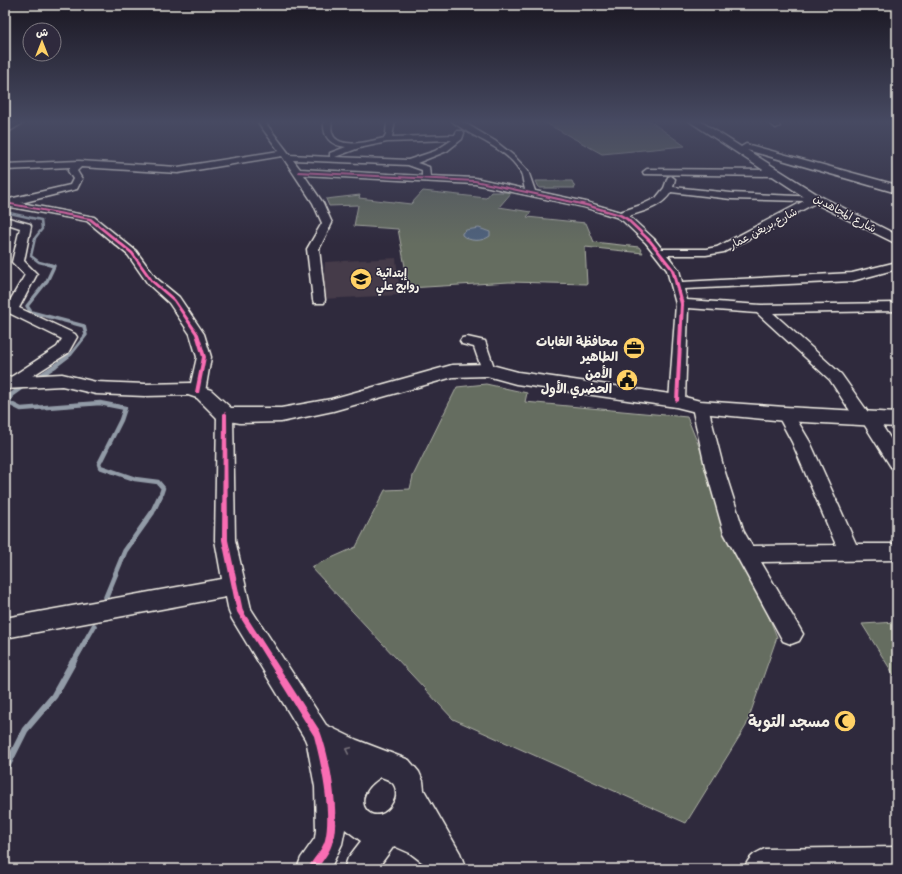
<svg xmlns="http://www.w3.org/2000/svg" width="902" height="874" font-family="Sriracha,'Playpen Sans Arabic',sans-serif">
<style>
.built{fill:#443a48}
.green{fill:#656d60;stroke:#acafa4}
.water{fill:#50627b;stroke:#929ba7}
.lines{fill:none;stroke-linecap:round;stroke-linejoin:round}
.stream-far4{stroke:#929ba7;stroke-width:2.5}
.stream-far3{stroke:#929ba7;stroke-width:3.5}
.stream-far2{stroke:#929ba7;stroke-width:4.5}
.stream-far1{stroke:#929ba7;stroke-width:5.5}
.stream{stroke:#929ba7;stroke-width:7}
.street-casing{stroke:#f4f1e8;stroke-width:3}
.secondary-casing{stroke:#f4f1e8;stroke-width:3}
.street{fill:#2f2a3d;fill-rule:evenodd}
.secondary{fill:#2f2a3d;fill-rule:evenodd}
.cycleway-casing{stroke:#2f2a3d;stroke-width:3}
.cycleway{fill:#f96db3;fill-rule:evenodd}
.oneway{stroke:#747079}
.labels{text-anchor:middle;stroke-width:3;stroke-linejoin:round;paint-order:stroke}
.far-street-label{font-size:11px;fill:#f4f1e8;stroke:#2f2a3d}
.far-poi-label{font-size:11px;font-weight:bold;fill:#f4f1e8;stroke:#2f2a3d;text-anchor:start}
.poi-label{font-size:13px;font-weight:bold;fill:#f4f1e8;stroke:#2f2a3d;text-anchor:end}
.near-poi-label{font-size:16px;font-weight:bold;fill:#f4f1e8;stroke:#2f2a3d;text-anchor:end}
</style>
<rect width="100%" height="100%" fill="#2f2a3d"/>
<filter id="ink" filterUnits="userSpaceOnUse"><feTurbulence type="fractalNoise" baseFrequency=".025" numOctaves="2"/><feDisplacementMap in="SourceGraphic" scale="8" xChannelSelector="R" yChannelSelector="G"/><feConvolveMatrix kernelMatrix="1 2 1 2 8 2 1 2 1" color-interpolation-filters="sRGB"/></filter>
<g filter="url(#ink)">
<!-- built -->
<path class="built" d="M396 258 400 295 322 299 325 262Z"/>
<!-- green -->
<path class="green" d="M542 121H650L685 146 602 154Z
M536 181H572L575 188H539Z
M423 191 486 198 491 192H512L499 207 531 212 527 217 586 223 594 242 639 247 643 253 585 247 587 284 509 282 409 288 398 229 354 226 358 205 329 206 326 199 360 195 359 198 411 204Z
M486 384 527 393 525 402 687 417 777 637 746 726 686 823 453 719 311 567 356 547 385 490 410 489 413 476 457 387Z
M897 622V680L862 624Z"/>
<!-- water -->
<path class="water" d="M479 228 490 232V236C482 242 469 242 462 235V233L466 230Z"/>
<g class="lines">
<!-- stream-far4 -->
<path class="stream-far4" d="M5 212 41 220 42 229 35 238 31 256 39 262 51 265"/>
<!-- stream-far3 -->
<path class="stream-far3" d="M47 264 54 266 47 281 27 306 31 312 84 326 86 335 71 354 54 367"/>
<!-- stream-far2 -->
<path class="stream-far2" d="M37 378 55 366
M25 385 11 395 9 403 21 409 100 403 125 408 121 420 99 464 100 467 135 479 158 482 163 488 160 497"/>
<!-- stream-far1 -->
<path class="stream-far1" d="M106 597 125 551 152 513 160 496
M73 663 94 626"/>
<!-- stream -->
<path class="stream" d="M5 770 25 730 54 696 73 662"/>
<!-- street casing -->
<g class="street-casing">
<path id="street" d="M257 121H264L290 155 330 157V153L346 147C330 145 323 138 324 121H332C331 126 331 133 334 137 344 149 372 141 384 138L386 134 387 121H395L392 137 455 135 457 131H463L464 133 462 139 447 151 417 163 429 167 430 176 475 178 525 189C523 183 523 176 520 171 506 147 472 138 452 121H461L465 123 495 141 514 156 528 171 535 191 586 202 620 212 641 205 656 198 664 188 668 177 671 176 675 179 673 187 731 193 819 197 821 199 819 201 724 252 706 255H667L679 270 682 282 852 273 897 262V269L852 281 684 289 687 300 761 305 897 303V311L773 313 841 374 870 415 876 416 897 449V469L891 467 864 424 858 423 830 380 757 313 688 308 685 401 683 404 677 406 671 404 669 401 676 304 667 270 646 243 623 221 616 217 584 207 475 184 304 175 323 203 332 223 319 249 325 300 324 303H314L313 300 307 249 322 223 313 203 282 156 178 173 81 167 77 171 82 179 77 189 21 203 94 217 136 251 156 278 179 297 204 334 211 357 205 392 203 395 197 397 191 395 189 392 197 357 190 334 169 303 148 284 128 255 87 221 5 206V200L70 185 73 179 68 171 71 167 5 170V164L79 161 178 167 279 151ZM452 140 435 151 408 160 335 157 359 148 387 142ZM293 160 408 165 422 170V176L300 169ZM671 192 731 199 804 201 717 247 706 249H662L654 239 629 216C644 211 662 207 671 192Z
M767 121H775L780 126 776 128Z
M647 169 776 170 780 173 776 176 644 174 643 172Z
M5 217 30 224 31 226 24 261 37 274 19 308 75 334 77 337 68 353 18 385 13 387 8 385 5 382 8 379 57 347 62 339 7 312 5 309 25 275 12 262 20 228 5 223Z
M467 337 485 341 495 370 493 373 488 374 483 373 474 347 462 344 460 341 462 338Z
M700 402 706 403 708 407 723 466 744 532 752 546 836 545 792 442 777 414 779 410 785 409 791 410 810 442 856 544H897V560L761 562 799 627 803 634 799 641 791 644 783 641 724 533 705 466 692 407 694 403Z
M225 409 231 410 233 414 235 540 251 609 326 725 357 740 409 760 419 772 423 781 424 790 460 853 464 864 462 869H431L410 853 394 846 377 869H344L348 858 361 841 345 829 342 844 330 869H297L301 858 315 838 316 830 315 787 307 744 305 739 232 619 229 612 226 597 5 638V618L222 579 215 540 217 414 219 410ZM381 777C390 780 396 783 396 793 397 799 394 802 391 807 373 830 344 799 381 777Z
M897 847V869H744C749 857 753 854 765 849Z"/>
</g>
<!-- secondary casing -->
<g class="secondary-casing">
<path id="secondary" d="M14 121H26L5 134V127Z
M689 121H700L741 147 746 144 897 185V193L747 150 820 196 897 235V244L812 202Z
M488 364 518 372 677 395 700 401 785 407 897 413V427L785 421 700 413 676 407 516 384 487 376 453 377 333 411 281 422 240 423 218 419 197 398 188 395 145 396 96 394 62 386 5 389V377L62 374 96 382 145 384 190 383 211 390 231 408H281L331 399 452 365Z"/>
</g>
<!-- street -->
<use href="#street" class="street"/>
<!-- secondary -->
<use href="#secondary" class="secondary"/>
<!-- cycleway casing -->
<g class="cycleway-casing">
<path id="cycleway" d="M298 171 475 180 587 204 621 214 628 218 651 240 675 270 684 304 679 401 677 402 675 401 680 304 671 270 649 242 626 220 619 216 585 206 475 182 297 173Z
M5 202 91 218 133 252 153 280 175 299 199 334 206 357 199 393H195V392L202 357 195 334 173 301 151 282 131 254 89 220 6 204H5Z
M225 412 227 414 228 540 243 611 320 731C330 756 340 814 333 840 331 851 323 860 317 869H308C312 859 322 851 325 840 332 813 321 763 314 736L237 612 222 540 223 414Z"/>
</g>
<!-- cycleway -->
<use href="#cycleway" class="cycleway"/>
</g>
<!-- one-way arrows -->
<defs><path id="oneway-chevron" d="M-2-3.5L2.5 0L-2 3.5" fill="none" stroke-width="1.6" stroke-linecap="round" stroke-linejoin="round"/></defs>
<use class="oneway" href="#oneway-chevron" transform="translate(348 750) rotate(-155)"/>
</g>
<!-- sky -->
<linearGradient id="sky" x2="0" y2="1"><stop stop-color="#1a1722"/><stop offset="0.5" stop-color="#474a62"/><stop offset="1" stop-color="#474a62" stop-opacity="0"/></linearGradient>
<rect width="902" height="244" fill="url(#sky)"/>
<!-- icons -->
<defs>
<g id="school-disc" transform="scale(1.15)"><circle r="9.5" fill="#ffd166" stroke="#2f2a3d"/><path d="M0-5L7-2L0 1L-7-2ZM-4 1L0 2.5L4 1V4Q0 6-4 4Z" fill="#111"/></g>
<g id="office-disc" transform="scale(1.15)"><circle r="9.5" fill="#ffd166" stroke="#2f2a3d"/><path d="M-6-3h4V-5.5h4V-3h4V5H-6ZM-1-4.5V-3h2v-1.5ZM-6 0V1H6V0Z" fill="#111"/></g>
<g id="civic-disc" transform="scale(1.15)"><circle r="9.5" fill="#ffd166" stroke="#2f2a3d"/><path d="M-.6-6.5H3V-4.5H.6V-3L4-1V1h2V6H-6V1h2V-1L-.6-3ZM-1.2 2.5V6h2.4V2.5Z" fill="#111"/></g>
<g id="mosque-disc" transform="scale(1.15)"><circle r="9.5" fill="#ffd166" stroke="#2f2a3d"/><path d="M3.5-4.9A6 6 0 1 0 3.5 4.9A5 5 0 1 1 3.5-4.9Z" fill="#111"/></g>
</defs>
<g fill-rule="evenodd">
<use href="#school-disc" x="361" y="279"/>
<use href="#office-disc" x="634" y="348"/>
<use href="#civic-disc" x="627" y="380"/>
<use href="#mosque-disc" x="845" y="721"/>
</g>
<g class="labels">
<!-- far-street labels -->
<g class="far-street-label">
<text transform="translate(845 213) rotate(28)" y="4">شارع المجاهدين</text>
<text transform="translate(763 228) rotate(-28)" y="4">شارع بريغن عمار</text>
</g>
<!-- far-poi labels -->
<g class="far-poi-label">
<text x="376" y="277">إبتدائية<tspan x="376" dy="13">روابح علي</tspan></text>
</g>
<!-- poi labels -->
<g class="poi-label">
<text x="618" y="346">محافظة الغابات<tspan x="618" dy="15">الطاهير</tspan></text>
<text x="612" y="378">الأمن<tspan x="612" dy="15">الحضري الأول</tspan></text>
</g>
<!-- near-poi labels -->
<g class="near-poi-label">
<text x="830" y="727">مسجد التوبة</text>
</g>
</g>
<!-- margin -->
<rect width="902" height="874" fill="none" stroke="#2f2a3d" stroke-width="20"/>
<rect x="10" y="10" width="882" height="854" fill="none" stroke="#f4f1e8" stroke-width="1.5" filter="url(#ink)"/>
<!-- north arrow -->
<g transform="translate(42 42)"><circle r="19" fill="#2f2a3d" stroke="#7e7a81"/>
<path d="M0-3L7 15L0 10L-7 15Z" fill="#ffd166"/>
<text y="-6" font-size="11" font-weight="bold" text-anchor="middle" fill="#f4f1e8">ش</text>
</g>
</svg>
